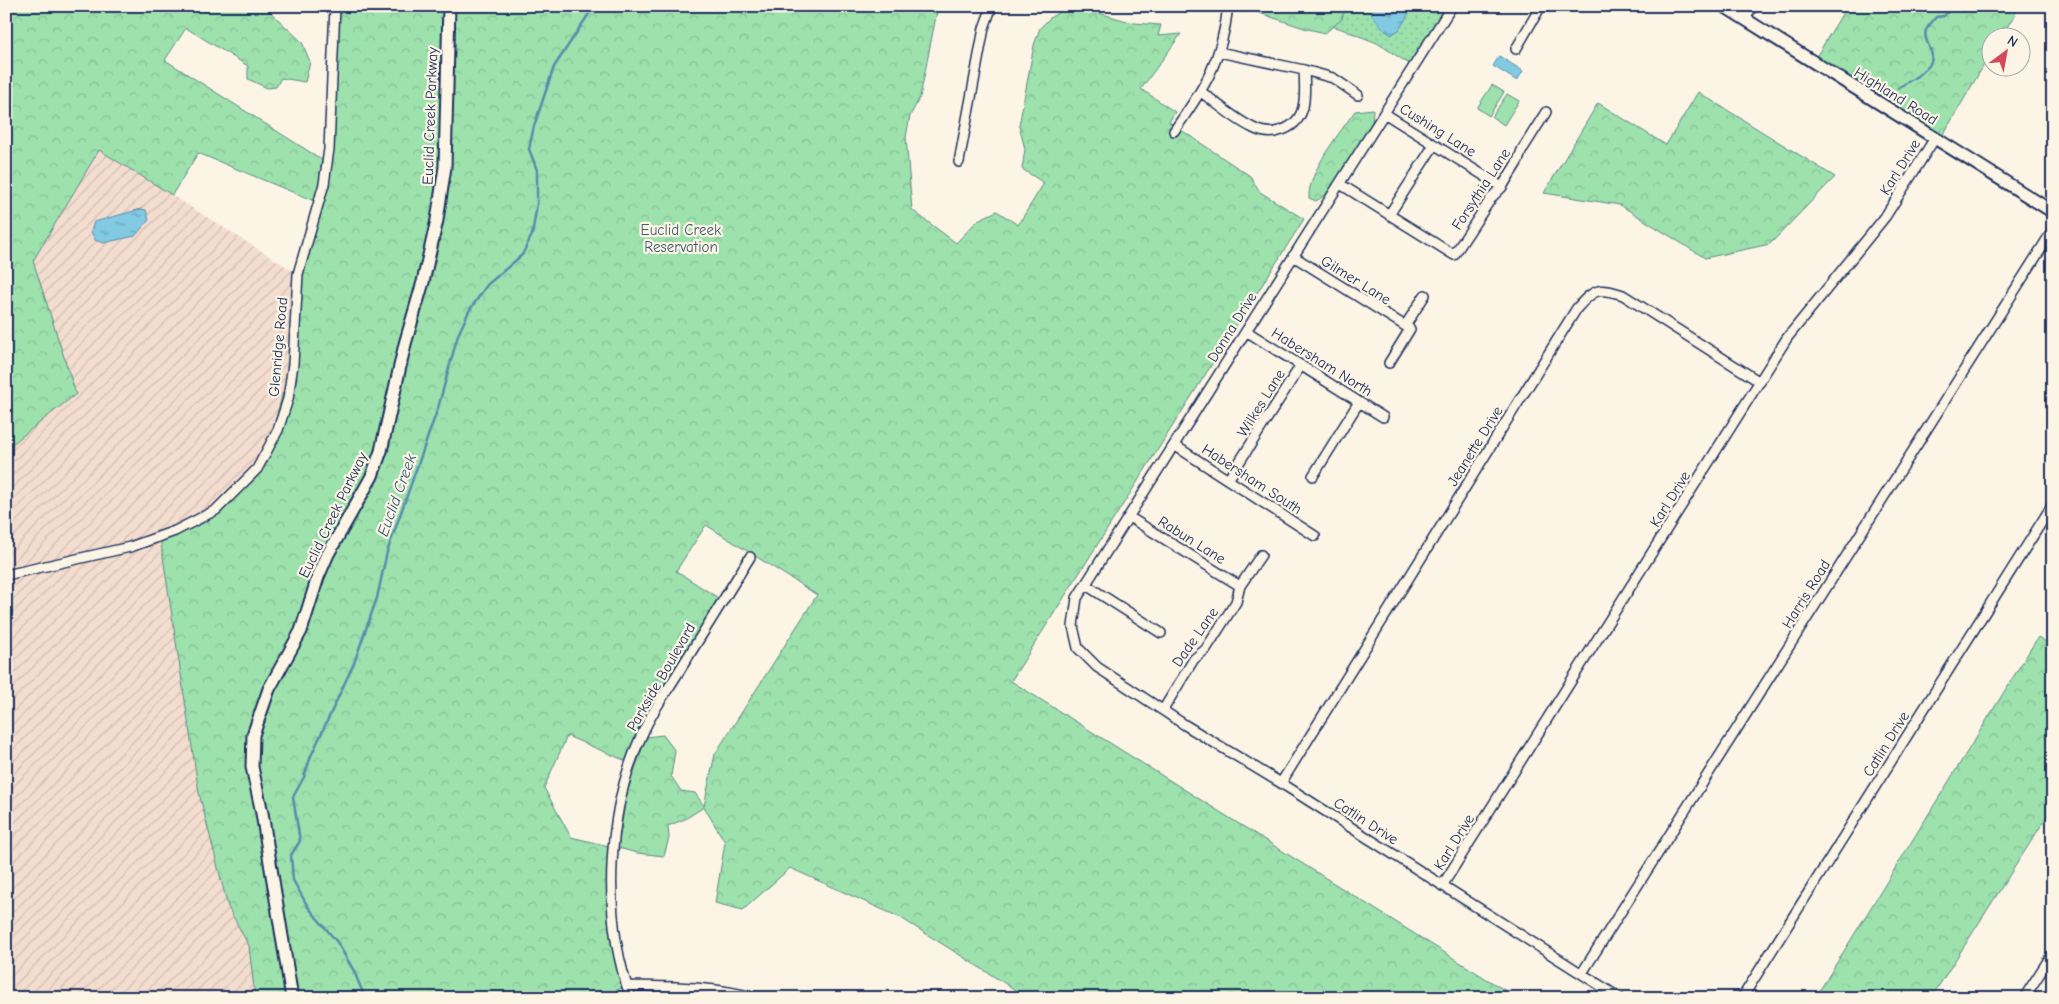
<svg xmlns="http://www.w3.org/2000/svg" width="2059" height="1004" font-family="'Comic Neue',sans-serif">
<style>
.industrial{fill:url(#industrial-furrows)}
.grass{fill:url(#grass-dots);stroke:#5c8886}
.forest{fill:url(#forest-crowns);stroke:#5c8886}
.pitch{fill:#9de1ad;stroke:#5c8886}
.water{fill:url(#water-ripples);stroke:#588cad}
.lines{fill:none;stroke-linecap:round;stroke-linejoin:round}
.stream{stroke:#588cad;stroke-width:2.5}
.minor-casing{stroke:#1b2f5e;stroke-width:12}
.tertiary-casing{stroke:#1b2f5e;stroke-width:15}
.minor{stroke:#fcf5e5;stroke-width:9}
.tertiary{stroke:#fcf5e5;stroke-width:11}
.labels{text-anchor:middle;stroke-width:4.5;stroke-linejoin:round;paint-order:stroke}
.street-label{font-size:15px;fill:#1b2f5e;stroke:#fcf5e5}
.park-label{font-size:15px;fill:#3c5c72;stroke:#fcf5e5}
.water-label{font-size:16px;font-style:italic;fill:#34567f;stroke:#fcf5e5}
</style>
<defs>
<pattern id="industrial-furrows" width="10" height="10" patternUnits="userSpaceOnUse" patternTransform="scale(1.25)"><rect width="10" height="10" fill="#f3ddcf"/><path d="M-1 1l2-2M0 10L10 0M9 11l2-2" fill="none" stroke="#d0beb4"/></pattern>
<pattern id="grass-dots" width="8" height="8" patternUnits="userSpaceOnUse" patternTransform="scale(1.25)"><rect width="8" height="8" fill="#9de1ad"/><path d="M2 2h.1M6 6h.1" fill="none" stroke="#87c197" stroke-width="1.8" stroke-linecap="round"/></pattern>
<pattern id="forest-crowns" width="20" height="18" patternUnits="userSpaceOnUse" patternTransform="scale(1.25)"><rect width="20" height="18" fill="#9de1ad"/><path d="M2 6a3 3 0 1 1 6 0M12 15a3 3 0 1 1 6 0" fill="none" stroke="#87c197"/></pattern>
<pattern id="water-ripples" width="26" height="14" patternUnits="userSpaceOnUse" patternTransform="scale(1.25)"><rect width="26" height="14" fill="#81cae2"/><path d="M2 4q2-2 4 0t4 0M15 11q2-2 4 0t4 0" fill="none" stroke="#69a4ba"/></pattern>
</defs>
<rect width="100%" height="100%" fill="#fcf5e5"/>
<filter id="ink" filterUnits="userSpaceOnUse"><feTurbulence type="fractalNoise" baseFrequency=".02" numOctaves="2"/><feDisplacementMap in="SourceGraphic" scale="10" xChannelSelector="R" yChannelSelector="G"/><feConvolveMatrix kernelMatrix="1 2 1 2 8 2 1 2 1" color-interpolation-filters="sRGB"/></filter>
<g filter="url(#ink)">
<!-- industrial -->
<path class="industrial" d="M99 150 298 274 288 399 257 469 216 510 160 537 199 793 228 907 249 946 255 998H6V449L75 394 33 261Z"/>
<!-- grass -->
<path class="grass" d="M1277 6H1452L1414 67 1377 43 1339 28 1272 12Z"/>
<!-- forest -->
<path class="forest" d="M6 6H264L302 42 310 62 305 82 281 78 276 87 267 88 248 79V66L186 28 165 60 327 163 335 6H938L920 97 910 116 906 137 912 210 956 243 978 220 997 211 1018 225 1044 183 1022 169 1025 149 1019 126 1034 45 1040 28 1051 17 1065 9 1092 11 1134 23 1161 25 1158 36 1181 34 1141 89 1175 112 1169 122 1250 176 1260 192 1304 219 1011 681 1517 998H1028L901 918 790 868 743 910 715 903 725 842 704 807 685 819 668 826 669 838 664 856 637 853 618 848 626 796 646 737 663 735 675 751 671 776 681 791 695 793 704 806 715 754 817 595 706 525 676 571 723 601 645 728 631 763 567 736 544 788 571 837 613 847 612 887 627 986 597 998H255L249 946 228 907 199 793 160 537 216 510 257 469 267 451 293 356 297 289 319 203 198 153 172 195 99 150 33 261 76 394 6 449Z
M1253 6H1345L1342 19 1325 33 1304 28 1253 11Z
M1847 6H2020L2001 37 1992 38 1991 53 1940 140 1813 62Z
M1698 92 1835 177 1770 244 1705 258 1620 205 1544 193 1598 103 1666 145Z
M1373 109 1372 125 1326 195 1316 201 1309 198C1307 173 1341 131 1355 111Z
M2038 637 2053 646V807L1931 998H1815Z"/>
<!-- pitch -->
<path class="pitch" d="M1492 85 1504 92 1489 116 1477 108Z
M1507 94 1519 101 1504 125 1492 117Z"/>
<!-- water -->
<path class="water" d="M1375 6H1413L1399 30 1391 35 1381 27 1371 14Z
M1499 56 1523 71 1517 81 1493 66Z
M141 209 146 210 149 220 135 236 103 243 95 240 91 231 94 222Z"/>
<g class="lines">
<!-- stream -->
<path class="stream" d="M1898 88C1906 83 1925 73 1930 64 1937 51 1922 42 1926 30 1928 26 1933 21 1936 17L1944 16 1953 6
M365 998 354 971 337 942 308 907 293 880 291 855 300 841 293 797 304 777 311 756 354 663 377 598 387 552 438 408 458 335 469 311 487 285 522 255 532 235 537 204V170L529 149 534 126 554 67 594 6"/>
<!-- minor casing -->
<g class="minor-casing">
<path id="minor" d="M1452 6 1077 598 1073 626 1078 648 1097 667 1185 725 1281 783 1620 998
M1745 19 1753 6
M1516 49 1541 6
M1219 52 1304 70 1333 78 1358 95
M1201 92C1218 104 1234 119 1253 128 1261 132 1270 134 1279 131 1309 123 1305 95 1304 70
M1384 113 1502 187
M1174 131C1205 87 1222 61 1228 6
M959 162 984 28 992 6
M1340 184 1454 255 1492 197 1502 187 1518 161 1522 150 1546 112
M1389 215 1434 145
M1293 256 1410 329 1389 363
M1405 326 1425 295
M1246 331 1383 417
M1174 445 1315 536
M1313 476 1359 402
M1228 480 1301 365
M1129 517 1240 586
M6 575 130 547 175 531 216 510 257 469 278 430 288 399 293 364 298 274 324 184 329 149 335 6
M1086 585 1161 633
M1163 710 1194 659 1206 649 1236 602 1240 586 1261 555
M1281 783 1577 308C1594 289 1598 287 1623 295L1760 382
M1442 886 1787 338 1885 217 1935 138
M1582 973 2053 230
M627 986C670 987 714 986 756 998
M631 998C601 916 606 807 645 728 654 709 667 691 678 673 702 635 726 596 750 557
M1742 998 2053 504
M2024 998 2053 953"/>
</g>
<!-- tertiary casing -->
<g class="tertiary-casing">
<path id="tertiary" d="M1724 6 2053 212
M292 998 262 813 252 767 253 735 269 689 301 631 318 577 328 554 372 476 381 451 405 344 423 282 437 220 445 167 449 6"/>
</g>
<!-- minor -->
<use href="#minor" class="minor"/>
<!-- tertiary -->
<use href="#tertiary" class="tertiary"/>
</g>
</g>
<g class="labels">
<!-- street labels -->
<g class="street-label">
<text transform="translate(1896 96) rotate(32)" y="5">Highland Road</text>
<text transform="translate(430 116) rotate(-88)" y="5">Euclid Creek Parkway</text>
<text transform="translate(1438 130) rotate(32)" y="5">Cushing Lane</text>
<text transform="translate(1900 167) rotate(-58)" y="5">Karl Drive</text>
<text transform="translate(1481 189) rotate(-57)" y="5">Forsythia Lane</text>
<text transform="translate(1356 280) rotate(32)" y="5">Gilmer Lane</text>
<text transform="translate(1232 327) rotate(-58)" y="5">Donna Drive</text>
<text transform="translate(278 347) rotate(-85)" y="5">Glenridge Road</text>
<text transform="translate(1322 362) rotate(32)" y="5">Habersham North</text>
<text transform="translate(1261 403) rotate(-58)" y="5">Wilkes Lane</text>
<text transform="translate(1475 446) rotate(-58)" y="5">Jeanette Drive</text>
<text transform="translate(1252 479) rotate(33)" y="5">Habersham South</text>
<text transform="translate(1670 499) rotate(-58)" y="5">Karl Drive</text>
<text transform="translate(333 515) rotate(-64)" y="5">Euclid Creek Parkway</text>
<text transform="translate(1192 540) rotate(32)" y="5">Rabun Lane</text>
<text transform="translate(1806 594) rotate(-58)" y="5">Harris Road</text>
<text transform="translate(1195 637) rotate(-55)" y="5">Dade Lane</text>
<text transform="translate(661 677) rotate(-60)" y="5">Parkside Boulevard</text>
<text transform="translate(1886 744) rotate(-58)" y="5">Catlin Drive</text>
<text transform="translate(1366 821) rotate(33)" y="5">Catlin Drive</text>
<text transform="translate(1454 842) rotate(-58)" y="5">Karl Drive</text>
</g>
<!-- park labels -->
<g class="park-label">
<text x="681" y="235">Euclid Creek<tspan x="681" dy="17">Reservation</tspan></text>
</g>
<!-- water labels -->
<g class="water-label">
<text transform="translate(396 495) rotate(-70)" y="6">Euclid Creek</text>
</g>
</g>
<!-- margin -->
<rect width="2059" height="1004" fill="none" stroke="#fcf5e5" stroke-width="25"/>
<rect x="12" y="12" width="2034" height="979" fill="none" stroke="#1b2f5e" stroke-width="2" filter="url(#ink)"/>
<!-- north arrow -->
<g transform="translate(2006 52) rotate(32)"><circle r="24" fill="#fcf5e5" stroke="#a2a6af"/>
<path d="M0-4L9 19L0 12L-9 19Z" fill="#d1495b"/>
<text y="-8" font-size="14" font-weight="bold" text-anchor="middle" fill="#1b2f5e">N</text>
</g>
</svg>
